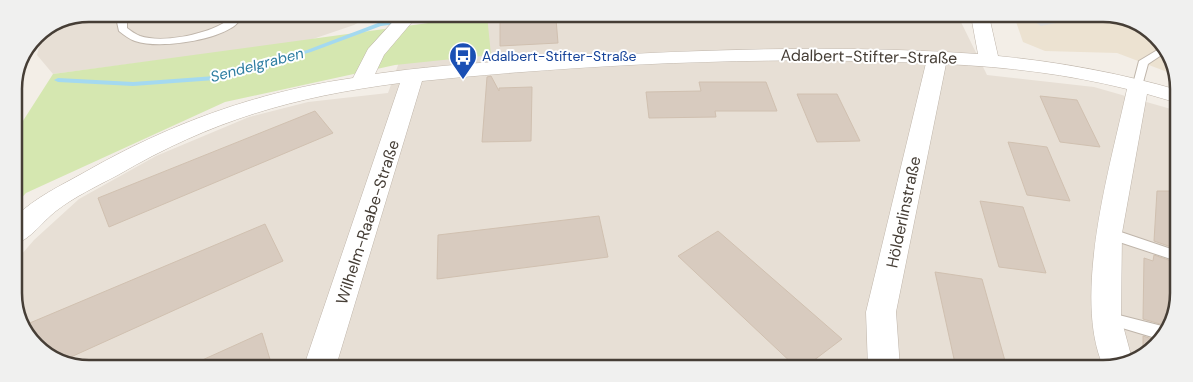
<svg xmlns="http://www.w3.org/2000/svg" width="1193" height="382" font-family="'DM Sans',sans-serif">
<style>
.residential{fill:#e7dfd5}
.education{fill:#ece2d1}
.green{fill:#d5e7b0}
.parking{fill:#e1dfdc}
.lines{fill:none;stroke-linecap:round;stroke-linejoin:round}
.stream{fill:#a4d9f0;fill-rule:evenodd}
.building{fill:#d8cbbf;stroke:#d0c0b0}
.service-casing{stroke:#bfb5aa;stroke-width:2}
.minor-casing{stroke:#bfb5aa;stroke-width:1}
.service{fill:#fff;fill-rule:evenodd}
.minor{fill:#fff;fill-rule:evenodd}
.labels{text-anchor:middle;stroke-width:4;stroke-linejoin:round;paint-order:stroke}
.far-transit-label{font-size:14px;fill:#164399;stroke:#fff;text-anchor:start}
.far-water-label{font-size:15px;font-style:italic;fill:#2d7da1;stroke:#fff}
.street-label{font-size:16px;fill:#463e36;stroke:#fff}
.rim{fill:none;stroke:#463e36;stroke-width:2.5}
</style>
<rect width="100%" height="100%" fill="#f3eee7"/>
<!-- residential -->
<path class="residential" d="M90 14H374L354 25 307 41 53 74 37 55 42 34Z
M487 15 958 16 987 75 1094 87 1178 111 1177 312 1150 352 1108 368 70 366 36 346 15 307V262L34 240 79 199 156 156 249 117 308 102 388 93 412 26Z"/>
<!-- education -->
<path class="education" d="M1014 16H1123L1160 39 1178 76 1117 53 1045 51 1023 42Z"/>
<!-- green -->
<path class="green" d="M487 15 491 55 395 65 225 102 26 193 15 205 14 125 21 124 53 74Z"/>
<!-- parking -->
<path class="parking" d="M1026 16H1091L1041 26Z"/>
<g class="lines">
<!-- stream -->
<path class="stream" d="M438 15H453L450 17 381 26 311 52 215 80 133 86 58 82 54 80 58 78 133 82 215 76 307 50 378 23Z"/>
</g>
<!-- building -->
<path class="building" d="M556 19 558 43 500 46V22Z
M491 76 499 91V88L532 87 531 141 482 142 487 77Z
M699 82H766L777 111H715L716 117 649 118 646 92 701 91Z
M797 94H837L860 141 817 142Z
M1040 96 1077 100 1100 147 1060 142Z
M315 111 333 133 109 227 98 198Z
M1008 142 1047 147 1070 201 1027 195Z
M1157 191H1177V249L1154 241Z
M980 201 1023 207 1046 273 999 267Z
M599 216 608 257 437 279 438 235Z
M265 224 283 261 62 361 36 346 25 325Z
M718 231 842 339 805 367H796L678 256Z
M1154 255 1177 263V312L1167 326 1143 319 1144 258 1153 261Z
M935 272 982 279 1007 368H956Z
M262 333 272 366H189Z
M1143 336 1158 341 1150 352 1143 355Z"/>
<g class="lines">
<!-- service casing -->
<g class="service-casing">
<path id="service" d="M123 14H132L127 22V28C131 31 135 34 140 36 164 44 219 33 235 14H244C241 19 237 25 231 28 210 41 159 49 135 41 129 39 124 35 119 31L117 22Z
M1164 46 1166 52 1148 64 1142 86H1134L1133 84 1139 61Z
M1109 228 1177 251V261L1104 237 1102 233 1104 229Z
M1107 312 1162 326 1166 328 1159 339 1102 322 1100 318 1102 314Z"/>
</g>
<!-- minor casing -->
<g class="minor-casing">
<path id="minor" d="M399 15H418L384 55 375 74C442 64 510 61 578 57 711 49 845 45 978 54L971 16H989L998 56C1060 62 1119 73 1178 90V103L1147 94 1122 233 1121 318 1132 359 1104 368C1071 297 1111 164 1127 89 1067 74 1007 67 946 64L896 312 900 368H868L866 312 926 63C758 56 589 64 422 81L336 366H304L400 83C293 97 212 120 118 175 97 186 74 197 56 211 42 222 31 239 15 244V217C36 197 60 186 85 172 169 124 256 92 353 78L368 49Z"/>
</g>
<!-- service -->
<use href="#service" class="service"/>
<!-- minor -->
<use href="#minor" class="minor"/>
</g>
<!-- icons -->
<defs>
<g id="bus-pin" transform="scale(1.4375)"><path d="M0 17L-7.5 6A9.5 9.5 0 1 1 7.5 6Z" fill="#1a4fb4" stroke="#fff"/><path d="M-5-6H5V4H4V6H2V4H-2V6H-4V4H-5ZM-3.5-4V0h7V-4ZM-3.5 1.2v1.5H-2V1.2ZM2 1.2v1.5H3.5V1.2Z" fill="#fff"/></g>
</defs>
<g fill-rule="evenodd">
<use href="#bus-pin" x="463" y="56"/>
</g>
<g class="labels">
<!-- far-transit labels -->
<g class="far-transit-label">
<text x="482" y="61">Adalbert-Stifter-Straße</text>
</g>
<!-- far-water labels -->
<g class="far-water-label">
<text transform="translate(257 65) rotate(-15)" y="5">Sendelgraben</text>
</g>
<!-- street labels -->
<g class="street-label">
<text transform="translate(869 56) rotate(1)" y="6">Adalbert-Stifter-Straße</text>
<text transform="translate(903 212) rotate(-78)" y="6">Hölderlinstraße</text>
<text transform="translate(367 222) rotate(-72)" y="6">Wilhelm-Raabe-Straße</text>
</g>
</g>
<!-- crop -->
<path d="M0 0H1193V382H0ZM89 22H1103A67 67 0 0 1 1170 89V293A67 67 0 0 1 1103 360H89A67 67 0 0 1 22 293V89A67 67 0 0 1 89 22Z" fill="#f0f0ef" fill-rule="evenodd"/>
<path class="rim" d="M89 22H1103A67 67 0 0 1 1170 89V293A67 67 0 0 1 1103 360H89A67 67 0 0 1 22 293V89A67 67 0 0 1 89 22Z"/>
</svg>
